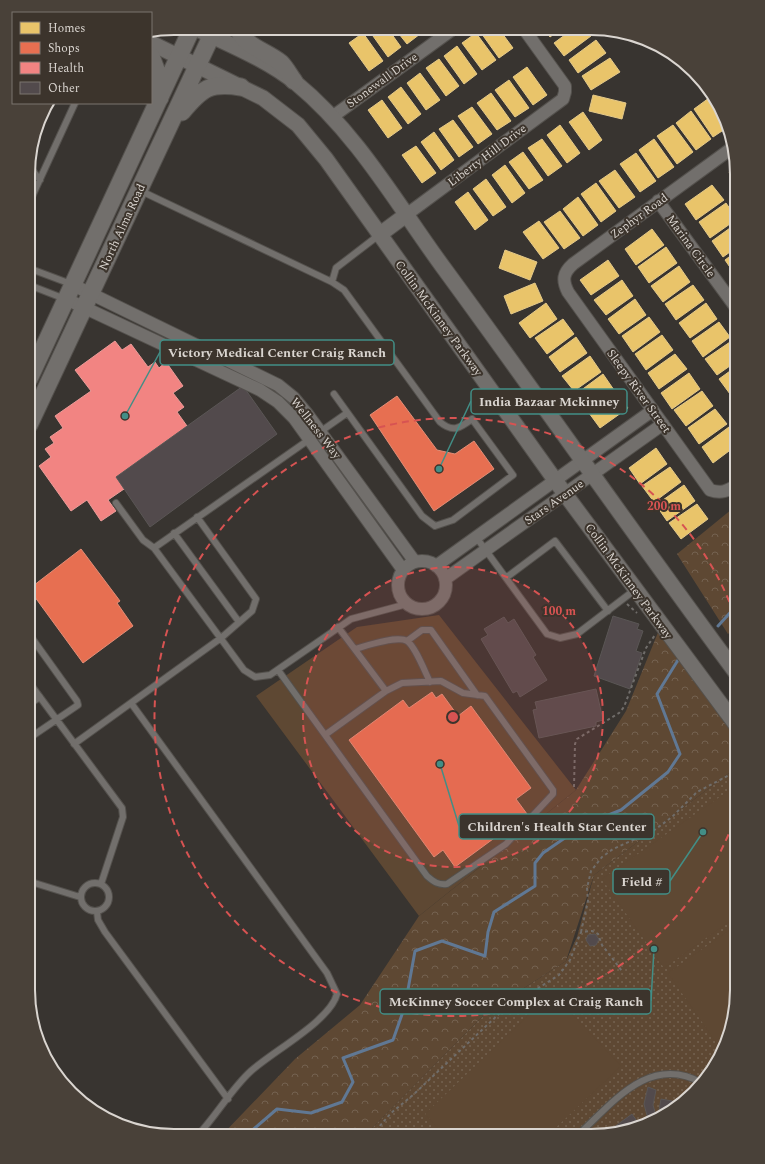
<svg xmlns="http://www.w3.org/2000/svg" width="765" height="1164" font-family="Spectral,serif">
<style>
.grass{fill:url(#grass-dots)}
.forest{fill:url(#forest-crowns)}
.garden{fill:#5e4833}
.homes{fill:#e9c46a;stroke:#e4c989}
.shops{fill:#e76f51;stroke:#e38e77}
.health{fill:#f28482;stroke:#eb9c99}
.lines{fill:none;stroke-linecap:round;stroke-linejoin:round}
.stream{stroke:#607894;stroke-width:3}
.building{fill:#524a4c;stroke:#5a5655}
.service-casing{stroke:#54514d;stroke-width:8}
.minor-casing{stroke:#54514d;stroke-width:14}
.tertiary-casing{stroke:#54514d;stroke-width:17}
.secondary-casing{stroke:#54514d;stroke-width:19}
.path{stroke:#706d6a;stroke-width:2;stroke-dasharray:3 3;stroke-linecap:butt}
.service{stroke:#726f6c;stroke-width:6}
.minor{stroke:#726f6c;stroke-width:12}
.tertiary{stroke:#726f6c;stroke-width:15}
.secondary{stroke:#726f6c;stroke-width:17}
.ring{fill:none;stroke:#d75352;stroke-width:2;stroke-dasharray:7 5}
.labels{text-anchor:middle;stroke-width:4;stroke-linejoin:round;paint-order:stroke}
.street-label{font-size:12px;fill:#dad5d0;stroke:#3c342c}
.rim{fill:none;stroke:#dad5d0;stroke-width:2}
.centre{fill:#d75352;stroke:#3c342c;stroke-width:2}
.ring-label{font-size:12px;text-anchor:middle;font-weight:bold;fill:#d75352;stroke:#3c342c;stroke-width:4;stroke-linejoin:round;paint-order:stroke}
.leader{fill:none;stroke:#428e86;stroke-width:1.5}
.callout-dot{fill:#428e86;stroke:#3c342c;stroke-width:1.5}
.callout{fill:#3c342c;stroke:#428e86;stroke-width:1.5}
.callout-label{font-size:13px;text-anchor:middle;font-weight:bold;fill:#dad5d0}
</style>
<defs>
<pattern id="grass-dots" width="8" height="8" patternUnits="userSpaceOnUse"><rect width="8" height="8" fill="#5e4833"/><path d="M2 2h.1M6 6h.1" fill="none" stroke="#746250" stroke-width="1.8" stroke-linecap="round"/></pattern>
<pattern id="forest-crowns" width="20" height="18" patternUnits="userSpaceOnUse"><rect width="20" height="18" fill="#5e4833"/><path d="M2 6a3 3 0 1 1 6 0M12 15a3 3 0 1 1 6 0" fill="none" stroke="#746250"/></pattern>
</defs>
<rect width="100%" height="100%" fill="#383430"/>
<!-- grass -->
<path class="grass" d="M737 767V1000L712 1071 687 1100 647 1125 591 1136 365 1135 488 1011 566 961 577 937 594 875Z"/>
<!-- forest -->
<path class="forest" d="M737 505V625L728 634 677 554Z
M659 630 737 736V767L594 875 566 961 488 1011 365 1135H222L295 1059 360 1005 419 916 576 790 626 711Z"/>
<!-- garden -->
<path class="garden" d="M439 615 576 790 419 916 256 696 357 627Z
M737 785V916L664 968 602 879Z
M737 925V1000L720 1048 668 973Z
M552 993 621 1066 547 1136H445L425 1114Z"/>
<!-- homes -->
<path class="homes" d="M368 29H388L401 47 388 57Z
M395 29H416L420 34 407 44Z
M481 29H499L513 48 499 58 479 30Z
M544 29H561L550 37Z
M573 29H586L591 36 564 56 554 43Z
M363 33 383 61 369 71 349 43Z
M476 33 496 60 482 70 462 43Z
M596 40 606 53 578 73 569 60Z
M457 46 477 74 464 84 444 56Z
M610 58 620 72 591 90 582 76Z
M439 59 459 86 446 96 426 68Z
M527 67 547 95 533 105 513 77Z
M420 73 440 100 426 110 407 83Z
M509 80 529 108 515 117 495 90Z
M401 87 421 114 408 124 388 97Z
M491 93 511 121 497 130 477 103Z
M593 95 626 103 622 119 589 111Z
M709 98 727 123 728 127 713 137 694 109Z
M382 100 402 128 388 138 368 110Z
M472 107 492 134 478 144 458 116Z
M691 111 711 139 696 150 676 123Z
M583 112 602 140 589 150 569 122Z
M453 120 473 147 459 157 439 129Z
M560 125 580 153 567 163 547 135Z
M673 125 693 152 677 164 657 136Z
M434 132 454 160 441 170 421 142Z
M542 139 562 166 548 176 528 148Z
M654 139 674 167 658 178 639 150Z
M416 146 436 173 422 183 402 155Z
M523 152 543 180 529 189 509 162Z
M636 153 656 181 640 192 620 164Z
M505 165 525 193 512 203 492 175Z
M736 167 737 174V183L729 172Z
M615 170 635 197 619 208 599 181Z
M486 179 506 207 493 216 473 189Z
M596 183 616 211 601 222 581 194Z
M712 185 724 200 696 220 685 204Z
M468 192 488 220 475 230 455 202Z
M578 197 598 225 583 236 563 209Z
M726 203 737 219 710 238 699 222Z
M560 211 580 238 564 249 544 222Z
M539 221 559 248 543 259 523 232Z
M737 223V247L723 257 712 241Z
M652 229 664 245 636 265 625 249Z
M666 247 677 263 649 283 638 267Z
M505 250 537 262 530 280 499 268Z
M737 251V275L736 276 725 260Z
M608 260 619 276 591 295 580 280Z
M679 266 690 282 663 302 651 286Z
M622 280 633 296 606 315 594 300Z
M535 283 543 301 511 314 504 296Z
M693 285 704 300 676 320 665 304Z
M635 299 646 315 619 334 608 319Z
M546 303 557 319 530 338 519 323Z
M706 303 717 319 690 338 679 323Z
M649 317 660 332 633 352 622 336Z
M563 319 574 334 547 354 535 338Z
M719 322 730 337 703 357 692 341Z
M662 335 673 350 646 370 635 354Z
M576 337 587 353 560 372 549 357Z
M733 340 737 345V361L717 375 705 359Z
M675 354 687 369 659 389 648 373Z
M590 356 601 372 574 391 562 376Z
M737 366V390L730 394 719 379Z
M689 373 700 389 672 409 661 393Z
M603 374 614 390 587 410 576 394Z
M702 391 713 406 686 426 674 410Z
M616 393 628 408 600 428 589 413Z
M715 409 727 424 699 444 688 428Z
M729 427 737 438V445L713 463 702 447Z
M656 448 667 464 640 484 629 468Z
M670 467 681 482 654 502 642 486Z
M684 485 695 501 667 521 656 505Z
M697 504 708 519 681 539 669 523Z"/>
<!-- shops -->
<path class="shops" d="M397 396 437 450 455 454 474 441 494 469 434 511 370 415Z
M81 549 120 601 117 603 133 626 83 663 29 589Z
M432 692 436 698 442 694 458 716 471 706 531 788 516 799 527 814 455 867 443 850 434 857 349 740 403 700 409 708Z"/>
<!-- health -->
<path class="health" d="M115 341 122 350 131 344 148 367 155 362 159 368 166 362 183 386 173 393 184 407 177 412 187 426 116 477 124 489 108 500 116 511 101 521 87 500 71 511 39 466 51 457 45 449 54 443 50 437 63 428 55 416 91 391 75 370Z"/>
<g class="lines">
<!-- stream -->
<path class="stream" d="M718 626 737 605
M249 1135V1133L277 1109 311 1113 342 1102 353 1082 343 1058 393 1040 405 1006 415 951 442 941 485 956 488 932 494 912 535 886V863L543 853 572 833 596 820 621 810 668 772 680 754 657 694 678 660"/>
</g>
<!-- building -->
<path class="building" d="M243 386 277 434 150 527 116 477Z
M613 616 639 624 637 629 643 631 636 651 642 653 630 689 594 676Z
M504 617 508 623 514 619 536 655 533 657 547 680 520 697 517 691 513 693 481 639 488 635 484 629Z
M596 689 603 720 596 722V726L539 738 533 710 537 709 535 702Z
M595 934 599 939 596 945 590 946 586 940 588 935Z
M648 1087 656 1090 653 1105 657 1119 649 1123 644 1104Z
M661 1099 683 1103 668 1112 659 1110Z
M632 1114 639 1124 635 1127 611 1132 610 1130Z"/>
<g class="lines">
<!-- service casing -->
<g class="service-casing">
<path id="service" d="M29 166 40 180
M141 191 332 282 344 290 440 422C453 433 460 428 472 419L513 475 453 520 435 526 422 516 334 394
M29 203 75 103
M29 270 31 269 71 284
M332 282 336 268 379 235
M29 285 65 299
M116 503 143 540 154 548 244 670 255 677 270 675 351 619 407 604
M174 533 239 622
M476 537 547 634 560 638 577 634 636 589
M154 548 347 413
M507 577 555 541 608 611
M407 641 422 630H431L477 695
M355 649C366 646 397 635 407 641 415 646 425 672 430 682
M278 670 427 876C434 882 438 885 447 884L506 844 553 794V790L485 696 463 693 441 681 402 683 386 691 338 627
M28 681 122 808 123 817 101 884
M131 703 327 973 337 994C330 1021 273 1051 251 1071 232 1088 216 1116 198 1135
M28 705 40 697
M325 735 386 691
M28 739 78 705 77 701 29 634
M74 744 221 638 252 611 256 599 197 517
M28 881 80 897
M81 897a14 14 0 1 1 28 0a14 14 0 1 1-28 0Z
M97 912 98 920 105 932 228 1099
M577 1136C612 1104 649 1053 702 1083"/>
</g>
<!-- minor casing -->
<g class="minor-casing">
<path id="minor" d="M332 117 453 29
M732 148 573 264C563 273 562 280 568 292L710 490C721 494 727 491 737 485
M658 201 737 309
M406 215 563 99 565 92V86L524 29
M73 285 278 385 294 398 308 415 415 562
M66 299 260 390 278 402 294 418 403 570
M398 585a24 24 0 1 1 48 0a24 24 0 1 1-48 0Z
M436 566 653 410
M445 579 663 424"/>
</g>
<!-- tertiary casing -->
<g class="tertiary-casing">
<path id="tertiary" d="M195 28C228 44 268 60 296 83 357 133 397 204 443 267 542 402 637 539 737 674
M151 43 263 98 298 125 326 159 565 494 737 726
M379 235 406 215"/>
</g>
<!-- secondary casing -->
<g class="secondary-casing">
<path id="secondary" d="M238 28C244 47 267 51 281 63 286 68 290 76 294 81
M151 56 158 75 160 98
M182 112C202 88 210 82 241 87
M29 379 192 28
M29 425 215 28"/>
</g>
<!-- path -->
<path class="path" d="M627 604 637 613
M574 787 575 744 577 739 619 713 624 707 646 648 655 635
M581 932 588 901 587 888 591 871 602 857 613 849 653 831 672 817 697 792 737 771
M642 1126 645 1123
M372 1135 391 1113 413 1095 502 1011 559 975 570 960 581 932 592 931 598 934 602 945 622 971"/>
<!-- service -->
<use href="#service" class="service"/>
<!-- minor -->
<use href="#minor" class="minor"/>
<!-- tertiary -->
<use href="#tertiary" class="tertiary"/>
<!-- secondary -->
<use href="#secondary" class="secondary"/>
</g>
<!-- distance rings -->
<circle cx="453" cy="717" r="150" fill="#d75352" fill-opacity=".12"/>
<g class="ring">
<circle cx="453" cy="717" r="150"/>
<path d="M737 812A299 299 0 1 1 737 622"/>
</g>
<g class="labels">
<!-- street labels -->
<g class="street-label">
<text transform="translate(382 80) rotate(-36)" y="4">Stonewall Drive</text>
<text transform="translate(487 155) rotate(-37)" y="4">Liberty Hill Drive</text>
<text transform="translate(639 216) rotate(-36)" y="4">Zephyr Road</text>
<text transform="translate(122 227) rotate(-65)" y="4">North Alma Road</text>
<text transform="translate(691 246) rotate(54)" y="4">Marina Circle</text>
<text transform="translate(439 318) rotate(54)" y="4">Collin McKinney Parkway</text>
<text transform="translate(639 391) rotate(54)" y="4">Sleepy River Street</text>
<text transform="translate(316 428) rotate(52)" y="4">Wellness Way</text>
<text transform="translate(554 502) rotate(-35)" y="4">Stars Avenue</text>
<text transform="translate(629 581) rotate(54)" y="4">Collin McKinney Parkway</text>
</g>
</g>
<!-- crop -->
<path d="M0 0H765V1164H0ZM174 35H591A139 139 0 0 1 730 174V990A139 139 0 0 1 591 1129H174A139 139 0 0 1 35 990V174A139 139 0 0 1 174 35Z" fill="#494139" fill-rule="evenodd"/>
<path class="rim" d="M174 35H591A139 139 0 0 1 730 174V990A139 139 0 0 1 591 1129H174A139 139 0 0 1 35 990V174A139 139 0 0 1 174 35Z"/>
<circle cx="453" cy="717" r="6" class="centre"/>
<g class="ring-label">
<text x="664" y="510">200 m</text>
<text x="559" y="615">100 m</text>
</g>
<!-- callouts -->
<path class="leader" d="M125 416L160 352M439 469L471 401M440 764L459 826M703 832L670 881M654 949L651 1001"/>
<g class="callout-dot">
<circle cx="125" cy="416" r="4"/>
<circle cx="439" cy="469" r="4"/>
<circle cx="440" cy="764" r="4"/>
<circle cx="703" cy="832" r="4"/>
<circle cx="654" cy="949" r="4"/>
</g>
<g class="callout">
<rect x="160" y="340" width="234" height="25" rx="4"/>
<rect x="471" y="389" width="156" height="25" rx="4"/>
<rect x="459" y="814" width="195" height="25" rx="4"/>
<rect x="613" y="869" width="57" height="25" rx="4"/>
<rect x="380" y="989" width="271" height="25" rx="4"/>
</g>
<g class="callout-label">
<text x="277" y="357">Victory Medical Center Craig Ranch</text>
<text x="549" y="406">India Bazaar Mckinney</text>
<text x="557" y="831">Children's Health Star Center</text>
<text x="642" y="886">Field #</text>
<text x="516" y="1006">McKinney Soccer Complex at Craig Ranch</text>
</g>
<!-- legend -->
<rect x="12" y="12" width="140" height="92" fill="#3c342c" stroke="#7b746e"/>
<rect x="20" y="22" width="20" height="12" fill="#e9c46a" stroke="#7b746e"/>
<text x="48" y="32" font-size="12" fill="#dad5d0">Homes</text>
<rect x="20" y="42" width="20" height="12" fill="#e76f51" stroke="#7b746e"/>
<text x="48" y="52" font-size="12" fill="#dad5d0">Shops</text>
<rect x="20" y="62" width="20" height="12" fill="#f28482" stroke="#7b746e"/>
<text x="48" y="72" font-size="12" fill="#dad5d0">Health</text>
<rect x="20" y="82" width="20" height="12" fill="#524a4c" stroke="#7b746e"/>
<text x="48" y="92" font-size="12" fill="#dad5d0">Other</text>
</svg>
